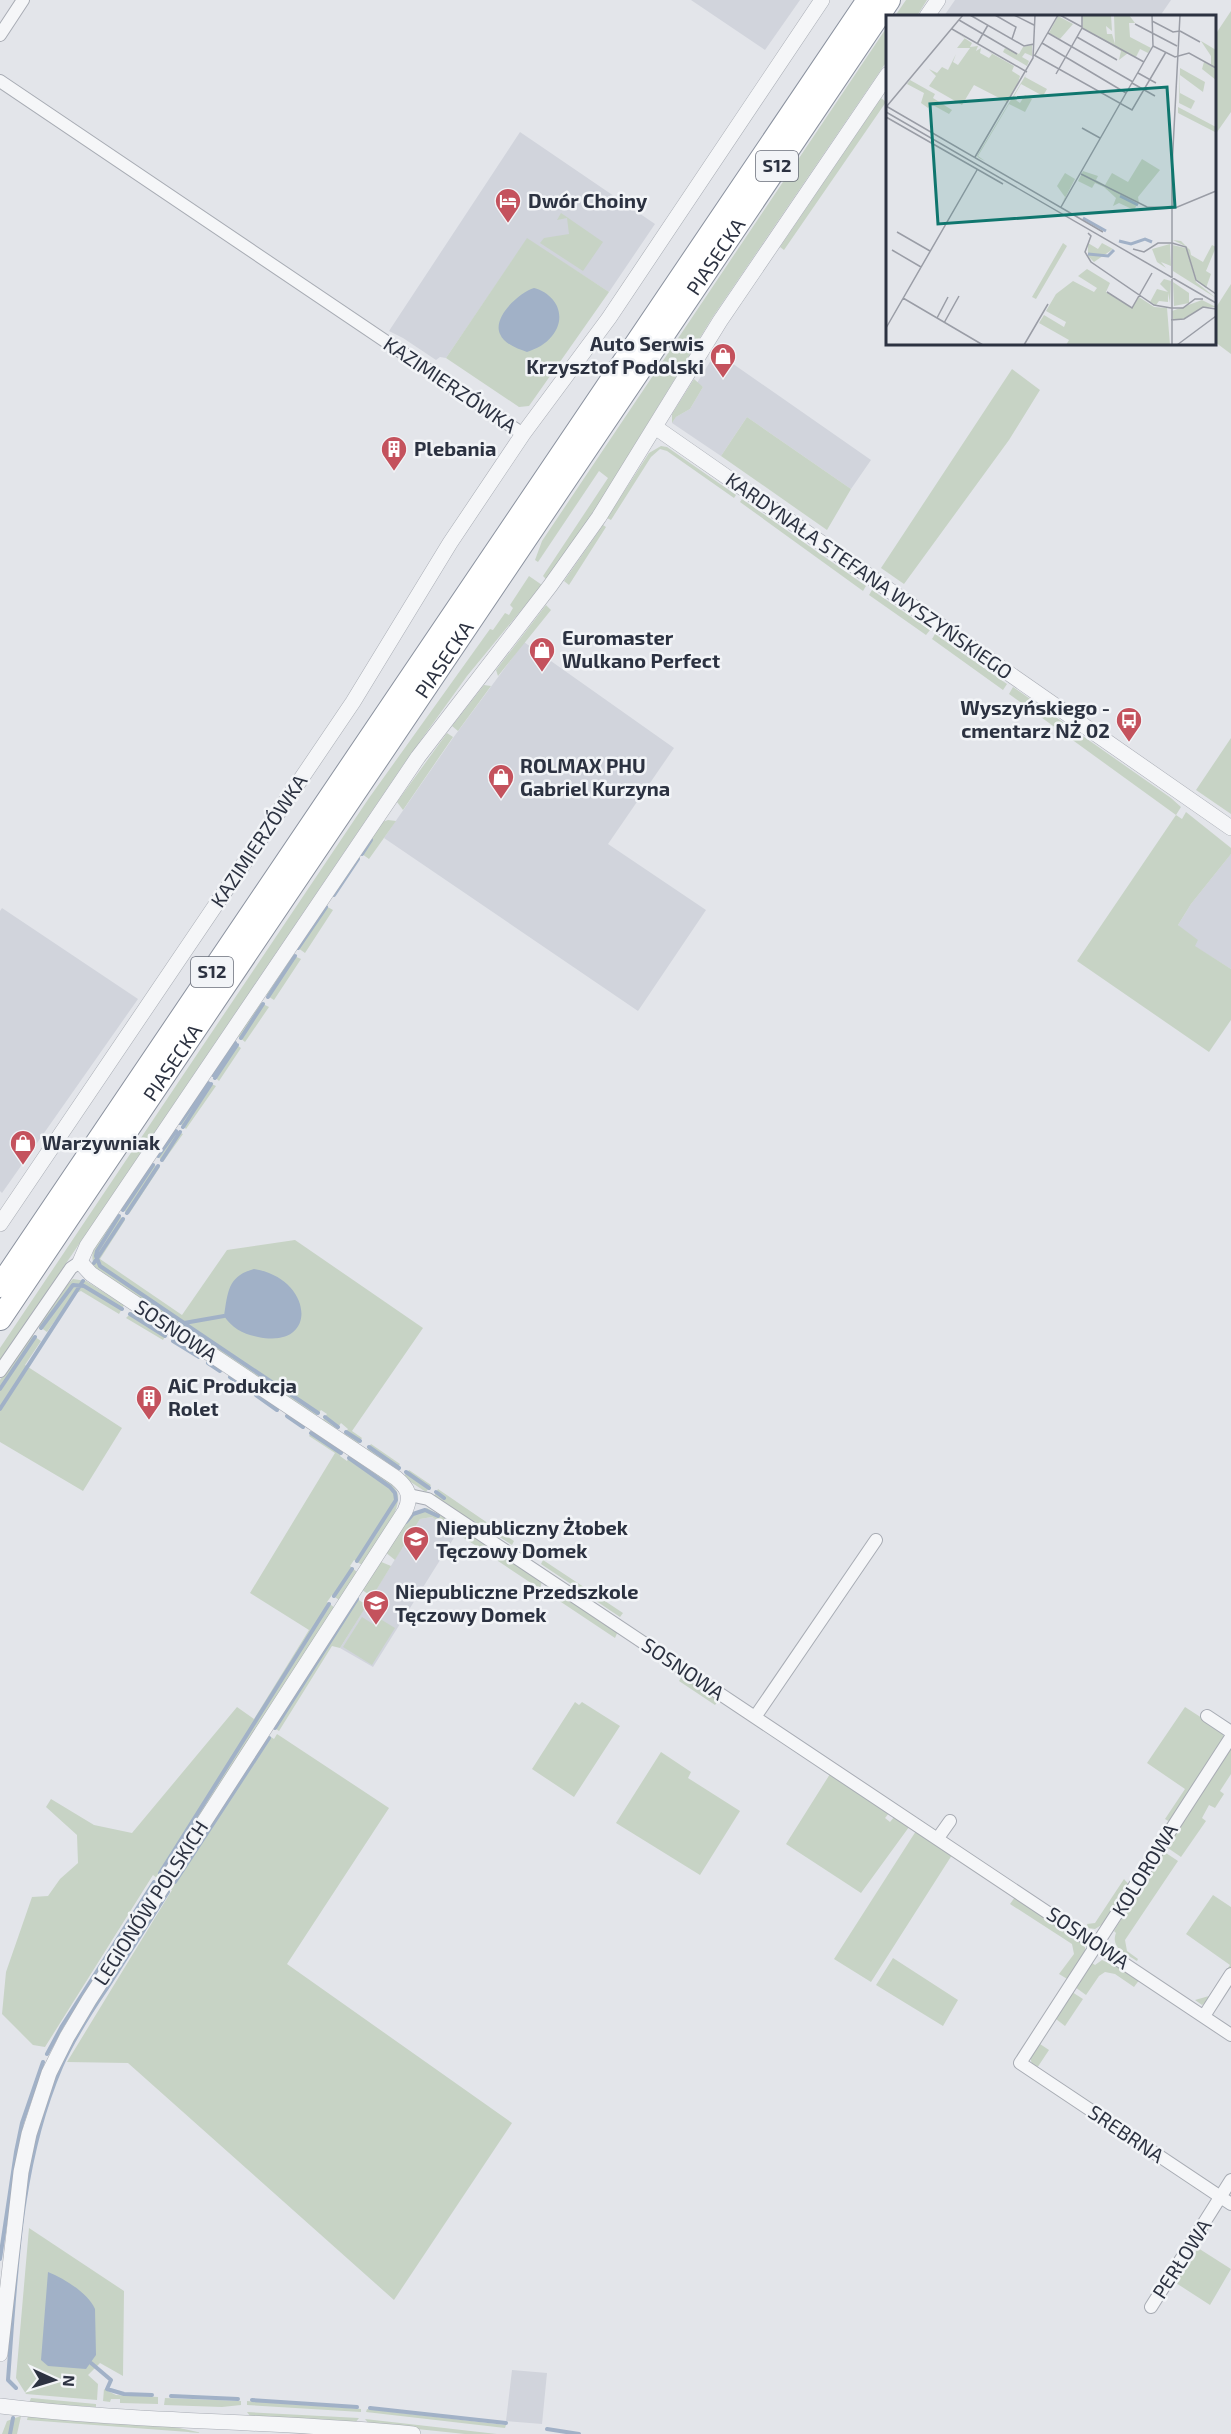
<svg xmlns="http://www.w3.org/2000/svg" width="1231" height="2434" font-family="'Exo 2',sans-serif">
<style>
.built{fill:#d1d4dc}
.green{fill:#c7d3c5}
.water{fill:#a1b1c7}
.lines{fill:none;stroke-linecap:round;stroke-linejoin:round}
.stream{stroke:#a1b1c7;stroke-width:4}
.minor-casing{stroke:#a8acb4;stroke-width:14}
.tertiary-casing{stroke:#a8acb4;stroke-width:16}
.motorway-casing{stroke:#8b929f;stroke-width:24}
.minor{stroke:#f5f6f8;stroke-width:12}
.tertiary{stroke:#f5f6f8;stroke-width:15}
.motorway{stroke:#fff;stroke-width:22}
.labels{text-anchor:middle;stroke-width:5;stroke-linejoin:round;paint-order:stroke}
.shield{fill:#f2f4f7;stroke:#676c78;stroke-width:1.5}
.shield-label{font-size:18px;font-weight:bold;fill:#2c3241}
.poi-label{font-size:20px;font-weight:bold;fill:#2c3241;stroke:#f2f4f7;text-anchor:start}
.street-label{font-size:20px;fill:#2c3241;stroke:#f2f4f7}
.inset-river{fill:none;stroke:#a1b1c7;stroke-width:3}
.inset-road{fill:none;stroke:#9a9da6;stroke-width:1.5}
.view{fill:#0f766e;fill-opacity:0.15;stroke:#0f766e;stroke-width:3}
.inset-edge{fill:none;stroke:#2c3241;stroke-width:3}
</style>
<rect width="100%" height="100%" fill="#e3e5ea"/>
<!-- built -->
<path class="built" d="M691 0H800L765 50Z
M955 0H1171L1160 16H944Z
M520 132 655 224 609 292 527 239 446 358 440 357 436 360 403 338 389 331Z
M716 352 871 460 851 489 747 417 721 456 672 423 676 417 690 409 703 387 697 383Z
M524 642 674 748 608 844 706 910 638 1011 384 838 453 738Z
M1231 854V969L1194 946 1178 925 1191 904Z
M2 908 138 999 2 1193 0 1191V911Z
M432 1517 457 1533 373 1667 340 1648 420 1519Z
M512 2370 547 2373 542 2424 506 2421Z"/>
<!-- green -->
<path class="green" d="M906 0H927L917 16H895Z
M1231 11V112L1215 135V35Z
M887 27V61L712 318 593 513 546 579 543 576 608 478 599 471 538 562 535 560 542 541Z
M881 98 886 102 784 250 780 247Z
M561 213 603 242 583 271 540 243 544 238 569 234 567 218 557 220Z
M527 238 609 292 529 406 519 407 446 358Z
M1231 284V354L1215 342V309Z
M1012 369 1040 390 1009 440 904 584 881 568Z
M694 379 703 387 690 409 676 417 672 423V414Z
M747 417 851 489 827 530 721 456Z
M661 446 667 447 736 495 734 498 667 451 660 449 651 457 611 520 607 518 649 453Z
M742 499 866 586 863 591 740 502Z
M603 525 606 527 569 585 564 581Z
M529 576 542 585 467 676 403 765 0 1361V1348L369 798 490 629 493 630 505 613 509 615 513 608 510 605Z
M872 590 930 630 926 635 869 595Z
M546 605 551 610 498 676 496 670Z
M935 634 1007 684 1003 690 932 639Z
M484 685 491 686 458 731 452 726Z
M1013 687 1171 798 1181 807 1176 815 1182 819 1186 812 1231 848V854L1191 904 1178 925 1198 940 1195 946 1231 969V1020L1209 1052 1077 961 1176 815 1009 694Z
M447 733 453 737 403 810 397 802Z
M1231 738V814L1196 790Z
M388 820 396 821 369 859 362 854 361 849 382 822Z
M324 905 333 910 305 953 298 948 297 944Z
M292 955 301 959 274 1000 266 995V991Z
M261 1003 269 1007 245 1042 238 1036V1032L257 1004Z
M234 1043 241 1048 219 1081 210 1073Z
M205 1081 216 1086 186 1129 178 1121Z
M173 1130 183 1134 163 1162 156 1154Z
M150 1164 160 1167 129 1214 120 1208Z
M116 1214 125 1220 100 1259 182 1315 227 1250 295 1240 423 1328 352 1431 362 1438 357 1445 343 1435 348 1429 341 1423 336 1430 322 1421 327 1414 321 1410 315 1417 285 1396 290 1388 282 1383 276 1391 96 1269C84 1250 105 1231 116 1214Z
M73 1279 86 1281 124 1305 119 1314 81 1291 74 1294 47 1332 37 1325 61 1291Z
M134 1310 167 1333 163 1340 126 1318Z
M31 1334 41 1341 25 1365 122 1428 83 1491 0 1442V1380Z
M313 1431 343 1451 340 1456 347 1461 350 1456C363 1464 388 1477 396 1490 407 1507 372 1549 362 1565L354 1560 350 1566 357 1572 339 1600 332 1595 327 1602 335 1608 268 1735 274 1739 277 1734 389 1808 287 1964 512 2123 394 2300 128 2063 67 2062 172 1890 153 1875 45 2047 33 2045 2 2014 6 1972 32 1897 48 1896 60 1879 78 1863 77 1835 46 1807 51 1799 94 1825 132 1833 237 1707 254 1719 309 1630 250 1593 335 1453 309 1436Z
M371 1444 400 1464 396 1471 366 1451Z
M409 1470 431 1485 426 1492 403 1477Z
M438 1489 514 1541 512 1545 489 1530 487 1532 434 1496Z
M427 1508 452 1522 450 1529 432 1517 420 1519 395 1560 385 1552 411 1514Z
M458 1528 496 1550 492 1556 456 1533Z
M504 1555 542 1581 540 1589 498 1561Z
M543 1560 623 1613 620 1617 541 1564Z
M379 1561 391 1566 372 1597 361 1589Z
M561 1593 618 1631 615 1638 555 1598Z
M357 1599 367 1605 340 1648 332 1646 279 1731 273 1727 354 1600Z
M362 1617 373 1624 377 1617 395 1628 372 1665 343 1647Z
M682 1676 720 1699 715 1705 679 1681Z
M575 1702 579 1705 582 1702 620 1726 574 1797 532 1769Z
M1185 1707 1222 1731 1224 1739 1170 1822 1165 1819 1185 1789 1147 1763Z
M1231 1744V1774L1220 1791 1224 1794 1215 1808 1209 1805 1202 1818 1206 1821 1181 1857 1165 1846Z
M661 1752 691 1772 688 1778 740 1811 700 1875 616 1823Z
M830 1774 889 1813 885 1818 890 1822 895 1816 909 1827 861 1893 786 1844Z
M916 1831 952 1855 871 1982 834 1959Z
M1163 1851 1178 1861 1125 1940 1127 1951 1138 1959 1137 1961C1127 1954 1110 1948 1116 1933L1114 1931Z
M1124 1879 1130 1886 1105 1925 1103 1924 1095 1929 1088 1928 1087 1924 1095 1923Z
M1213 1895 1231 1907V1968L1210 1999 1202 2005 1195 2000 1209 1996 1230 1965 1186 1934Z
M1015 1897 1085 1944V1955L1069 1980 1059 1974 1074 1954 1072 1944 1010 1904Z
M893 1958 958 2000 943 2026 876 1985Z
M1102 1960 1115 1966 1117 1963 1140 1979 1134 1987 1115 1974 1105 1972 1099 1976 1086 1995 1075 1987 1092 1963 1095 1965Z
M1072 1992 1083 1999 1065 2026 1056 2019Z
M1037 2042 1049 2050 1037 2068C1026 2061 1031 2051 1037 2042Z
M29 2228 124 2291 123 2376 100 2363 88 2375 98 2384 97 2400 26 2394 16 2378Z
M1198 2248 1231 2269 1210 2305 1176 2283Z
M104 2389 116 2395 158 2397V2404L120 2403V2399H111L110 2402 103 2401Z
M31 2398 96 2404V2407L29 2403Z
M165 2398 241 2401V2405L222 2407 164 2405Z
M247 2401 361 2409V2412L247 2405Z
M367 2409 506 2425 505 2428 366 2412Z
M247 2412 359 2418 355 2423 250 2416Z
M21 2416 17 2434H2L7 2421Z
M28 2416 175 2427 202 2433 27 2420Z
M365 2419 497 2434H465L369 2424Z"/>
<!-- water -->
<path class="water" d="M534 288C556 294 568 316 552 336 546 344 536 349 527 352 518 349 504 344 500 334 492 317 520 292 534 288Z
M254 1269C313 1278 320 1350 258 1337 243 1334 232 1328 224 1316 228 1291 228 1276 254 1269Z
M48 2272C65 2279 88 2293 95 2309L96 2355 86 2369 48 2366 41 2360Z"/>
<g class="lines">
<!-- stream -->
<path class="stream" d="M362 854 371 840
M334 895 358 859
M298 948 326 907
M268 997 295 956
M241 1038 263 1004
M213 1075 235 1043
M215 1078 237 1045
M180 1123 208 1083
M183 1127 211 1084
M158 1156 176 1131
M162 1160 180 1132
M123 1210 153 1165
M127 1213 158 1166
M119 1216 97 1251 96 1256 100 1266 184 1323 224 1316
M94 1263 123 1219
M130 1314 165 1336
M185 1324 279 1387
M41 1328 73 1285 84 1286 122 1309
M173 1341 199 1357
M208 1363 220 1371
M230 1377 248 1389
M0 1389 35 1337
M287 1392 318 1413
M256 1395 277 1410
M0 1409 83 1281
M287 1416 303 1427
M325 1417 338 1427
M346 1432 360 1441
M311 1433 341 1453
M369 1447 399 1468
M349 1458 390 1487 395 1493 396 1500 357 1561
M406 1472 429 1488
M436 1492 444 1498
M406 1522 413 1514 425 1510 438 1516
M334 1596 352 1569
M275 1728 357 1599
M160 1873 329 1604
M175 1882 269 1738
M47 2054 62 2026 154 1882
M0 2259 16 2152 22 2123 43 2062
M91 2363 111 2380 107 2389 124 2394 152 2395
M16 2388 8 2380C16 2275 19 2165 61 2067 73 2039 90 2013 107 1988 127 1956 148 1924 168 1892
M171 2396 238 2399
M252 2400 357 2407
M370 2408 506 2423
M547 2429 579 2434
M10 2434 13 2418"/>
<!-- minor casing -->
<g class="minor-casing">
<path id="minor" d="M0 35 23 0
M0 81 523 434
M0 1371 71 1268 80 1262
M409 1495 428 1499 1231 2035
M1207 1716 1231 1732
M755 1717 876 1540
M1231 1737 1020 2063 1231 2204
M938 1838 950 1821
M1204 2016 1231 1974
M1151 2307 1231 2180"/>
</g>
<!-- tertiary casing -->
<g class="tertiary-casing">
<path id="tertiary" d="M927 16 938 0
M655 427 1231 828
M0 1224 353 702 450 543 523 434 609 318 822 0
M0 2354 21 2172 29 2134 49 2073 67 2037 89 2000 405 1511C412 1496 408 1488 396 1478L91 1274 80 1262 87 1246 418 757 550 586 599 517 720 321 888 74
M0 2406C137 2423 276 2420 413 2434"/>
</g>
<!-- motorway casing -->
<g class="motorway-casing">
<g id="motorway">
<path d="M0 1286 868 0"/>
<path id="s1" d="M0 1319 889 0"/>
</g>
</g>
<!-- minor -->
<use href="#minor" class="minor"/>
<!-- tertiary -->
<use href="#tertiary" class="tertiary"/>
<!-- motorway -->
<use href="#motorway" class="motorway"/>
</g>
<!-- icons -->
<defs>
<g id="hotel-pin" transform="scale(1.35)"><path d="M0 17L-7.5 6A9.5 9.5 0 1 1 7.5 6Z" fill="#c4525d" stroke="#f2f4f7"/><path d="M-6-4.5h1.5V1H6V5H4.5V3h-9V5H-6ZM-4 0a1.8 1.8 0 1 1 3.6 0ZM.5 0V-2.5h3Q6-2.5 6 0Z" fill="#fff"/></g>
<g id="shop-pin" transform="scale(1.35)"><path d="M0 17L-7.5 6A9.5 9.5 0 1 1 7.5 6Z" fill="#c4525d" stroke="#f2f4f7"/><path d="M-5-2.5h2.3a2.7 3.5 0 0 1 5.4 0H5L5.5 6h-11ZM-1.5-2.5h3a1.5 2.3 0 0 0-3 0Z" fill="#fff"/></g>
<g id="building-pin" transform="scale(1.35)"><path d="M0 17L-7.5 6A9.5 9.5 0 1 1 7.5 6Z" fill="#c4525d" stroke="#f2f4f7"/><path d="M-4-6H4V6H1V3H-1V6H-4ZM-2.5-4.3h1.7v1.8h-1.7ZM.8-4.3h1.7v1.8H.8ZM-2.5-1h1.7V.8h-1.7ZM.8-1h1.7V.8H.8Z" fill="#fff"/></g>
<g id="bus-pin" transform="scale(1.35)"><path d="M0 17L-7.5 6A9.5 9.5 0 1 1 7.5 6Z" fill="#c4525d" stroke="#f2f4f7"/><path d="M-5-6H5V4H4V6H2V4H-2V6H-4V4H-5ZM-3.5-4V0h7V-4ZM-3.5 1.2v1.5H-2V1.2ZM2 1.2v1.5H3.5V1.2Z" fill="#fff"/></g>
<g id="school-pin" transform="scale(1.35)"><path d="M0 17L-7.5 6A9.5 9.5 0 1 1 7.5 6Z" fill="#c4525d" stroke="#f2f4f7"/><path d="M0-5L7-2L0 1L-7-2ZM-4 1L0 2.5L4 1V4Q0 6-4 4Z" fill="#fff"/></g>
</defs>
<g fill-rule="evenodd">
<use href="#hotel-pin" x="508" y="201"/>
<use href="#shop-pin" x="723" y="356"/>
<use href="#building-pin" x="394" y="449"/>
<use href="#shop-pin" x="542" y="650"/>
<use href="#bus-pin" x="1129" y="720"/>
<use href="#shop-pin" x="501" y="777"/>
<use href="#shop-pin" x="23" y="1143"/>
<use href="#building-pin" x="149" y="1398"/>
<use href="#school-pin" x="416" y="1539"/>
<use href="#school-pin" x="376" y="1603"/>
</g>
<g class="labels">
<!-- shield labels -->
<g class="shield">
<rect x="756" y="151" width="42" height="30" rx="4.5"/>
<rect x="191" y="957" width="42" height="30" rx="4.5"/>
</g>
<g class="shield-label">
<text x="777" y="172">S12</text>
<text x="212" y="978">S12</text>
</g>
<!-- poi labels -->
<g class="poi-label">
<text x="528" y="208">Dwór Choiny</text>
<text x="704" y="351" text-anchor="end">Auto Serwis<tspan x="704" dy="23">Krzysztof Podolski</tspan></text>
<text x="414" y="456">Plebania</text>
<text x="562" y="645">Euromaster<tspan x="562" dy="23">Wulkano Perfect</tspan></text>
<text x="1110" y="715" text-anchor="end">Wyszyńskiego -<tspan x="1110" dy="23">cmentarz NŻ 02</tspan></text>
<text x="520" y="773">ROLMAX PHU<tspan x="520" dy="23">Gabriel Kurzyna</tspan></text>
<text x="42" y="1150">Warzywniak</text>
<text x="168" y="1393">AiC Produkcja<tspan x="168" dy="23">Rolet</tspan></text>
<text x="436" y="1535">Niepubliczny Żłobek<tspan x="436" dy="23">Tęczowy Domek</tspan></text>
<text x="395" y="1599">Niepubliczne Przedszkole<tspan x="395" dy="23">Tęczowy Domek</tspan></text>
</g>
<!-- street labels -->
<g class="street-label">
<text dy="7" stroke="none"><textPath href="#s1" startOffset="1281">PIASECKA</textPath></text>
<text transform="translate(450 385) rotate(34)" y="7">KAZIMIERZÓWKA</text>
<text transform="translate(869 576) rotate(35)" y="7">KARDYNAŁA STEFANA WYSZYŃSKIEGO</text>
<text dy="7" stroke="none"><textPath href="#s1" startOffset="795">PIASECKA</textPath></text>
<text transform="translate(259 841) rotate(-56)" y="7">KAZIMIERZÓWKA</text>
<text dy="7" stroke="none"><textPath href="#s1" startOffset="309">PIASECKA</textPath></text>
<text transform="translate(176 1331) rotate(34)" y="7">SOSNOWA</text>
<text transform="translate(683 1669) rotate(34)" y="7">SOSNOWA</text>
<text transform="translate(1145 1870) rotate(-58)" y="7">KOLOROWA</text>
<text transform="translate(151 1903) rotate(-57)" y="7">LEGIONÓW POLSKICH</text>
<text transform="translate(1088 1938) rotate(34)" y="7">SOSNOWA</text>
<text transform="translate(1126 2134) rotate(34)" y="7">SREBRNA</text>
<text transform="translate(1182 2259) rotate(-57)" y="7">PERŁOWA</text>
</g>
</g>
<!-- overview -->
<g transform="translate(886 15)">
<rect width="330" height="330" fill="#e3e5ea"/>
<path d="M196 0H225L226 16 220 11 221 19H226L229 29 228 0H243L249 8H243L244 22 265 33 262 38 254 34 250 42 242 38 233 45 235 36 197 13ZM172 1 187 9 174 24 163 18ZM66 15 86 28 84 32 92 31 90 36 95 33 94 38 103 43 106 39 98 34 128 51 126 56 134 61 132 68 121 87 88 70 76 90 43 71 50 61 43 54 51 58 56 52 62 55 70 39 67 47 72 50 84 33H71L79 23ZM315 26 330 35V65L316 54 318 47 325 51V41ZM146 30V41L139 38 136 42 143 46 141 51 117 37 119 33 133 39 137 32ZM294 53 319 67 317 77 294 60V78L309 86 305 94 293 88ZM141 58 139 62 161 74 157 81 135 69 127 83 134 88 139 80 146 84 139 97 123 89 92 141 99 146 93 143 91 141ZM24 65 49 79 47 83 66 95 63 99 45 89 42 93 35 88 38 78 21 69ZM292 92 330 112 329 117 292 98ZM256 144 274 155 252 182 253 188 234 181 251 190 248 195 233 188 227 191 230 183 218 172 209 168 206 173 192 166 197 156 212 161 210 165 219 170 226 158 242 167ZM179 158 189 164 175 191 179 182 171 171ZM287 225 295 226 304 235 305 240 317 247 326 230 330 232 320 256 325 259 320 273 311 266 299 231ZM177 228 181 231 150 284 146 282ZM202 228 212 234 216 228 227 234 208 247 202 241ZM284 229 285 251 275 247 280 253 271 247 266 234ZM286 230 300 233 310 267 330 283 287 256ZM201 254 224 268 220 277 246 293 253 282 268 292 281 293 284 330H180L183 325 153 308 158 300 178 312 180 307 160 296 170 279 187 266 208 277 211 273 192 261ZM278 264 285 266 284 288 282 278V287L273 286 270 290 264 287 271 274 282 277 274 269ZM287 267 303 278V288L288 291ZM316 285 330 292H317L297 304 287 305 286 296Z" fill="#c7d3c5"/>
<path class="inset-river" d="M234 181 252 190M197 203 220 216M233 226 245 229 259 224 266 227M202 239 222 241 228 235"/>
<path class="inset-road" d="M84 0 138 31 148 29M109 0 130 12 126 24M128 0 148 10M174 0 196 12M266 0 267 31M73 5 131 39M266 6 287 17 294 16M249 9 291 31M196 13 258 47M66 14 141 57M294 16 314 27M162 18 247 67M191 22 231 45M156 28 240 78M91 29 102 10M267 31 289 42 303 38 330 53M148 40 246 95 280 37M149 40 172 0M252 58 270 68M170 59 196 13V0M246 68 269 81M0 91 217 217M1 91 77 0M0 97 330 288M0 102 117 169M196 113 214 123M89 142 147 43 149 0M195 159 261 192 289 193 330 176M175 192 267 31M11 217 44 236M202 218 205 221 199 237 205 247 268 290 285 293M286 228 300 232 310 265 330 279M247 234 258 237 272 228H286M6 235 35 252M221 277 246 293 266 258M17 283 97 330M285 293H297L309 284H317M51 303 62 282M285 305 298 304 317 292 330 294M58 308 73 281M0 313 91 155M138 330 162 289M286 330V152L294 0M291 330 330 301"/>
<path class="view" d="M281 72 289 192 52 209 44 89Z"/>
<rect width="330" height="330" class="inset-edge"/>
</g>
<!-- north arrow -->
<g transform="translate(54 2380) rotate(94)" stroke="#f2f4f7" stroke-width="4.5" paint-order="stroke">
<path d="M0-4.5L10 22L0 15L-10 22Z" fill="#2c3241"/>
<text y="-9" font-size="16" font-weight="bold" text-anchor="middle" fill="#2c3241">N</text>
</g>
</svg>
